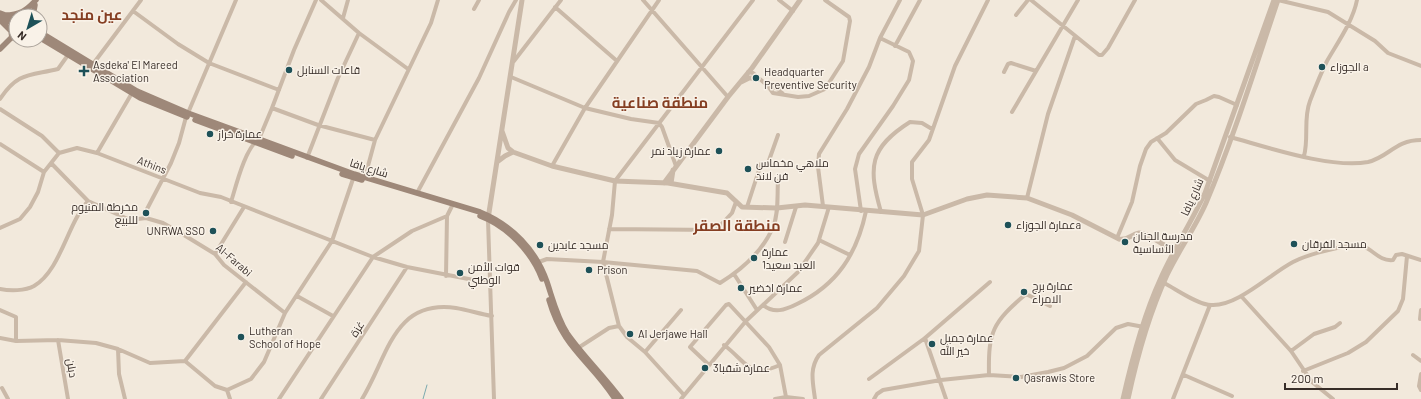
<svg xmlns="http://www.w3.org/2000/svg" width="1421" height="399" font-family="Barlow,Cairo,sans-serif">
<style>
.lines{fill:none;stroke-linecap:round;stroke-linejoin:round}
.stream{stroke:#7baaaf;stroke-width:1}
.minor{stroke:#cab9a8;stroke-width:4}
.tertiary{stroke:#cab9a8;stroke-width:5}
.secondary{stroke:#9e8879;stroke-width:5.5}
.poi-dot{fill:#1e5158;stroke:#f9f2e8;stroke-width:1.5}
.labels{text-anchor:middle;stroke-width:3;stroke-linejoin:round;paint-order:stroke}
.poi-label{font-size:11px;fill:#372d28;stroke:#f9f2e8;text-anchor:start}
.street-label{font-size:11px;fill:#372d28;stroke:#f9f2e8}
.district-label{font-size:15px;font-weight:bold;fill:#853e22;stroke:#f9f2e8}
</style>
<rect width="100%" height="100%" fill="#f2e9dc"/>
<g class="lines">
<!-- stream -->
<path class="stream" d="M423 399 427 385"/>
<!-- minor -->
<path class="minor" d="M321 0 359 33 408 69
M643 0 728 97
M779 0 793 11
M1031 0 1099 55H1102L1108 48 1135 0
M1278 0 1328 12 1375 41 1388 53 1421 66
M555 7 617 61
M474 9 479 0
M133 11 178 44 209 63 279 90
M1016 15 1028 0
M343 18 348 0
M895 46 920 0
M514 61 561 0
M93 64 141 0
M748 72 753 73 768 86
M1004 72 1008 64 1011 63 1036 71
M511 77 585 108 631 119 659 123
M783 94 777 88 768 86 773 93 798 97 809 96 825 89 843 61 850 21 849 17 825 0
M0 99C18 72 29 76 58 69L68 55
M272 108 294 50 316 0
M0 109 42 136 59 153
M1012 112 1078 0
M188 113 236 0
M659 123 662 127 676 166
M1230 137C1267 147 1331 169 1368 162 1389 157 1395 140 1421 140
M1157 138 1175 160 1210 181
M0 144 44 172
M97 153 132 93
M1304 156C1309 138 1303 119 1310 101 1315 88 1321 73 1327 61 1338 42 1353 21 1357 0
M307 158 338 78 359 33
M552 166 585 108 659 0
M365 177 375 140 431 23 438 0
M417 193 479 78 509 12 516 0
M1027 198 1048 114 1075 36
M88 201 130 220 146 218 163 223 179 232 215 254 224 265 285 313
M231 202C236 186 245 148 259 139L272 108 318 125 375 140
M823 206 818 167 819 154 847 109 869 67 880 38 900 0
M747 207 761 164 767 166 778 135
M861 211 855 169 859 154 893 106 909 80 913 61 909 52 880 38
M881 212C868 167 869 148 910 122L922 123 932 129
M146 218V211L171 163 179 143 186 117
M488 220 494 399
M0 228 20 219 30 207 38 192 44 172 59 153 77 148 97 153 200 193 221 197 373 257 407 267 489 283
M609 229 716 230 732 213 736 202
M1117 238 1132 202 1140 166 1146 149 1151 142 1166 133 1196 104 1206 100 1214 96 1219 97 1237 105
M819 240 850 255
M785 242 796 207
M215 254 244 207
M536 263 547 259 603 262 697 271 720 283C741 270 763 251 773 227 779 213 777 196 778 181
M734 274 757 310
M446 276 447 216 452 206
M1164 283C1176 289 1198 305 1211 305 1237 307 1270 274 1293 262 1311 253 1333 249 1352 245 1370 242 1376 262 1393 260L1396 255 1402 254 1421 260
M0 289C10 291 25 291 34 286 61 270 67 224 88 201L52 164
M297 296 333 316
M1241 296 1291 351 1312 382 1333 399
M763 305C774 314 785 310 797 304 837 285 857 254 866 211
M0 310 16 317V341
M1420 319 1421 310
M0 338 16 341 58 340 96 343 118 349 150 363 185 361 215 386 227 390
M925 338 946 399
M58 340 68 399
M724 345C747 362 748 379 780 365
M578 348 609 328 619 326
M118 349 119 374 125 399
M1291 351 1314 334 1335 327 1340 323
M645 352 681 310
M1413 355 1421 361
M185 361 246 282
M708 364 690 347 726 305 729 304 769 347 780 365 786 397 775 399
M1303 371 1348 353 1366 342 1398 311 1403 299 1407 256
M1421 374 1419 386 1421 390
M989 375C988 331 993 322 1026 294L1050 306
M1184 375 1232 396
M869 379 925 338 990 282
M2 388 8 399
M227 390 251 379 264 362 285 313 332 241 354 176
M227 390 230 399
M684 395 645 352 627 337 619 326 603 262 612 215 615 181 753 0
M786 397 803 399
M279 399 373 257 412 231 447 216
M321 399 407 267
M362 399C388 357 393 299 456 308 468 310 480 314 492 316
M681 399 746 321 798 272 818 243 829 207
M815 399C813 383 809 369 819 355L877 308 904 276 919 251 923 215 912 179V162L929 140 955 66 988 0
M874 399 877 394 883 390 941 380 989 375 1021 377 1048 372 1064 368 1087 356 1116 328 1128 324 1144 327
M1173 399 1210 305"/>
<!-- tertiary -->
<path class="tertiary" d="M29 16 34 7
M741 82 749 78H757
M502 131 508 148 513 152 552 166 615 181 668 183 727 193 742 207 777 208 805 205 923 215 967 199 987 195 1027 198 1072 215 1119 239C1128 241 1131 234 1139 233 1149 233 1169 249 1178 254
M497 162 505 156 513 152
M664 183 728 97 752 68 800 0
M671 183 673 170
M488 219 522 0
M1123 399C1132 359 1143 317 1160 280 1173 250 1191 223 1205 193L1274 0
M1128 399C1137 357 1149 314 1167 275 1179 250 1195 228 1206 203 1234 137 1255 68 1278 0"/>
<!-- secondary -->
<path class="secondary" d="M0 13 16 19
M5 15C19 15 26 11 36 0
M33 16 35 5
M0 17 16 25
M0 20 11 31 12 38
M40 32 137 91 188 113 354 174 480 212C512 225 536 250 547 282 553 300 557 317 567 333 583 356 604 376 621 399
M40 38 140 98 187 117
M0 49 16 33
M195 120 292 156
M342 174 362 180
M480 216C507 226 532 252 542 279
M549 300C563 349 591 361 615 399"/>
</g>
<!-- markers -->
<g class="poi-dot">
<circle cx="1322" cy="67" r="4"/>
<circle cx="289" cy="70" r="4"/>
<path d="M82 65h4v4h4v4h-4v4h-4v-4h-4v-4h4z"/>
<circle cx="756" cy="78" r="4"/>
<circle cx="210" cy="134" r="4"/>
<circle cx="719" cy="151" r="4"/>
<circle cx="748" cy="169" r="4"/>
<circle cx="146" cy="213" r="4"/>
<circle cx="1008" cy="225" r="4"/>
<circle cx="213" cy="231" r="4"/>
<circle cx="1125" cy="242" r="4"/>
<circle cx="1294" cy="244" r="4"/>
<circle cx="540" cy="245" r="4"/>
<circle cx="754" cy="258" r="4"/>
<circle cx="589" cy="270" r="4"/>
<circle cx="460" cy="273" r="4"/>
<circle cx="741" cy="288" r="4"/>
<circle cx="1024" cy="292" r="4"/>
<circle cx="630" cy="334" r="4"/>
<circle cx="241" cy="337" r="4"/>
<circle cx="932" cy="344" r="4"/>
<circle cx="705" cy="368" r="4"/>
<circle cx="1016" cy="378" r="4"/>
</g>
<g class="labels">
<!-- poi labels -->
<g class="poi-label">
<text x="93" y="69">Asdeka' El Mareed<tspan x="93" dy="13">Association</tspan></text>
<text x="1330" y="71">الجوزاء a</text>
<text x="297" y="74">قاعات السنابل</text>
<text x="764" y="76">Headquarter<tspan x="764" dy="13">Preventive Security</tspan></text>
<text x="218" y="138">عمارة خراز</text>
<text x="711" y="155" text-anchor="end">عمارة زياد نمر</text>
<text x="756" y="167">ملاهي مخماس<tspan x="756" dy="13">فن لاند</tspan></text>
<text x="138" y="211" text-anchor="end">مخرطة المنيوم<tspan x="138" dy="13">لللبيع</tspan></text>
<text x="1016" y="229">عمارة الجوزاءa</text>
<text x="205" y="235" text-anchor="end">UNRWA SSO</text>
<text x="1133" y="240">مدرسة الجنان<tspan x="1133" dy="13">الأساسية</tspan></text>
<text x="1302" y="248">مسجد الفرقان</text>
<text x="548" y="249">مسجد عابدين</text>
<text x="762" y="256">عمارة<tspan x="762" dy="13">العبد سعيد1</tspan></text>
<text x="468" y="271">قوات الأمن<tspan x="468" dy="13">الوطني</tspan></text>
<text x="597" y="274">Prison</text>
<text x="1032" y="290">عمارة برج<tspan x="1032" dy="13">الامراء</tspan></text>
<text x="749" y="292">عمارة اخضير</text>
<text x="249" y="335">Lutheran<tspan x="249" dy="13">School of Hope</tspan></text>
<text x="638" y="338">Al Jerjawe Hall</text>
<text x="940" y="342">عمارة جميل<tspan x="940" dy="13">خير الله</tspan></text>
<text x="713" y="372">عمارة شقبا3</text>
<text x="1024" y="382">Qasrawis Store</text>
</g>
<!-- street labels -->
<g class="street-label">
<text transform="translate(152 165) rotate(21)" y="4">Athins</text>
<text transform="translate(369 168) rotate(17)" y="4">شارع يافا</text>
<text transform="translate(1192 197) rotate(-66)" y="4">شارع يافا</text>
<text transform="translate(234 260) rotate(41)" y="4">Al-Farabi</text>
<text transform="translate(357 329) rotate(-57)" y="4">غزة</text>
<text transform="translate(72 368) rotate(80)" y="4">دبلن</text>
</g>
<!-- district labels -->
<g class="district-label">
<text x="92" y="20">عين منجد</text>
<text x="660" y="108">منطقة صناعية</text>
<text x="737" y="231">منطقة الصقر</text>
</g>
</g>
<!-- north arrow -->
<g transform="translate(28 28) rotate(218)"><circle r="19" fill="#f9f2e8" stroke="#aba39b"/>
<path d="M0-3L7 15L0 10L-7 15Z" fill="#1e5158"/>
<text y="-6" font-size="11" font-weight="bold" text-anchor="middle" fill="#372d28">N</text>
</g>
<!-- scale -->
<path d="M1285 383v6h112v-6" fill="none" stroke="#372d28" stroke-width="2"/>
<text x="1291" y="383" font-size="12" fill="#372d28" stroke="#f9f2e8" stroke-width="3" paint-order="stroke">200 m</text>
</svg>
